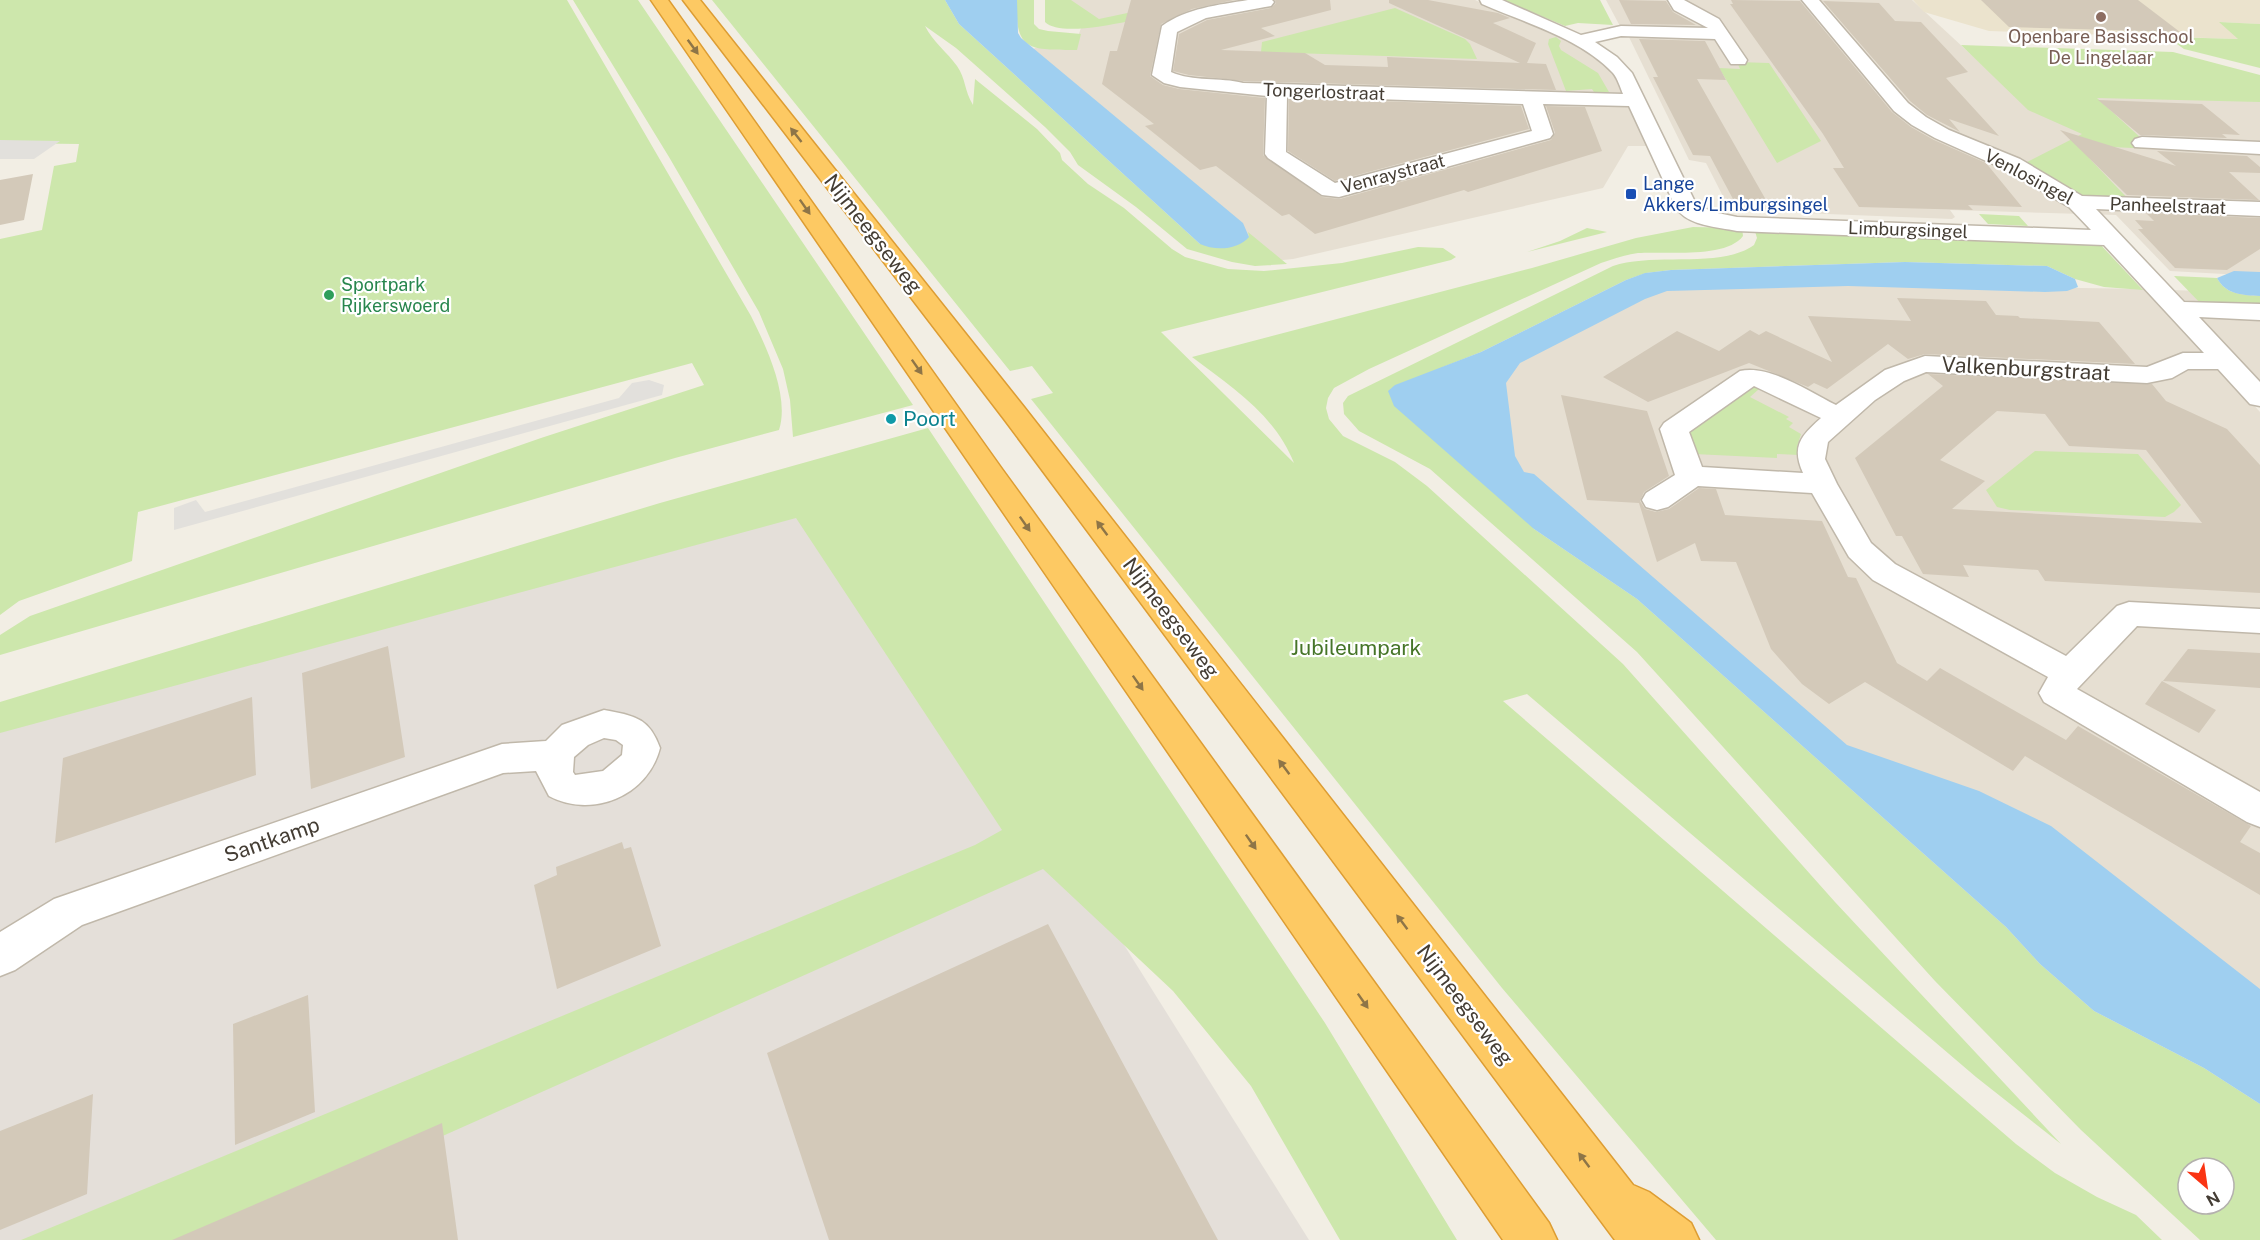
<svg xmlns="http://www.w3.org/2000/svg" width="2260" height="1240" font-family="'Public Sans',sans-serif">
<style>
.residential{fill:#e6dfd2}
.industrial{fill:#e4dfd9}
.education{fill:#ebe3cd}
.green{fill:#cde7ac;fill-rule:evenodd}
.parking{fill:#e2e0dc}
.water{fill:#9fcff0}
.building{fill:#d3c9b9;fill-rule:evenodd}
.lines{fill:none;stroke-linecap:round;stroke-linejoin:round}
.minor-casing{stroke:#c0b8aa;stroke-width:3}
.highway-casing{stroke:#dd9d33;stroke-width:3}
.minor{fill:#fff;fill-rule:evenodd}
.highway{fill:#fdc963;fill-rule:evenodd}
.oneway{fill:#8e7547}
.education-dot{fill:#8d6e63;stroke:#fff;stroke-width:2}
.transit-dot{fill:#1a4fb4;stroke:#fff;stroke-width:2}
.leisure-dot{fill:#2e9e5b;stroke:#fff;stroke-width:2}
.culture-dot{fill:#0f9aa8;stroke:#fff;stroke-width:2}
.labels{text-anchor:middle;stroke-width:4.5;stroke-linejoin:round;paint-order:stroke}
.far-education-label{font-size:18px;fill:#785e54;stroke:#fff}
.far-street-label{font-size:18px;fill:#443d34;stroke:#fff}
.far-transit-label{font-size:18px;fill:#164399;stroke:#fff;text-anchor:start}
.far-leisure-label{font-size:18px;fill:#27864d;stroke:#fff;text-anchor:start}
.street-label{font-size:21px;fill:#443d34;stroke:#fff}
.culture-label{font-size:21px;fill:#0d838f;stroke:#fff;text-anchor:start}
.park-label{font-size:21px;fill:#467528;stroke:#fff}
</style>
<rect width="100%" height="100%" fill="#f2eee4"/>
<!-- residential -->
<path class="residential" d="M1066 0H1475L1578 46 1611 70 1648 146H1628L1603 188 1293 259 1252 263 1028 54 1035 48H1074L1081 28Z
M1606 0H1912L2031 110 2089 96 2260 100V276L2170 271 2116 215 1950 210 1955 217 1952 219 1730 210 1706 163 1689 160 1627 33 1621 28Z
M1666 282 2148 289 2260 412V1082L1505 480 1492 366Z
M2171 290 2260 293V384Z"/>
<!-- industrial -->
<path class="industrial" d="M834 482 1309 1240H0V709Z"/>
<!-- education -->
<path class="education" d="M1913 0H2260V24L2220 22 2239 39 1989 31 1924 12Z"/>
<!-- green -->
<path class="green" d="M0 0H567L751 316C766 346 790 396 779 430L675 458 0 655V635L30 616 541 438 704 385 692 363 138 512 132 561 19 601 0 615V239L42 230 54 166 76 162 79 144 0 143Z
M573 0H638L913 405 793 437 790 400 783 369 759 312 669 157Z
M712 0H945L959 24 1200 244 1249 237 1248 232 1287 264 1255 266 1232 262 1187 249 1136 207 1078 165 1070 152 1045 127 956 48 925 26C933 42 947 52 957 66 966 79 964 90 973 105L975 79 1037 129 1060 153 1062 160 1088 184 1124 208 1172 249 1185 257 1228 269 1264 271 1342 263 1418 247 1443 248 1456 257 1451 260 1161 332 1294 463C1275 415 1232 387 1192 357L1532 268 1636 238 1693 227 1742 228 1743 236C1726 259 1665 251 1638 253 1625 255 1613 259 1601 263L1369 369 1334 388 1328 398 1326 408 1329 419 1343 436 1395 462 1427 486 1623 664 1835 902 2061 1144 1976 1077 1527 694 1503 701 2016 1144 2055 1173 2097 1197 2136 1215 2162 1240H1716L1502 988 1031 399 1053 393 1032 366 1010 371Z
M1017 0H1034V24L1039 29 1048 31 1081 34 1077 50C1033 49 1014 54 1017 0Z
M1045 0H1071L1099 19 1170 4 1178 10C1152 15 1064 41 1045 22Z
M1503 0H1600L1613 25 1578 23 1565 26Z
M1395 8 1465 39 1470 44 1477 59 1261 52 1262 42Z
M2219 22 2260 24V68L2184 49 2167 37 2238 39Z
M1556 37 1561 41 1559 46 1561 50 1598 73 1609 92H1594L1592 89 1566 91 1548 44 1549 39Z
M1961 45 2173 52 2260 75V102L2097 98 2153 149 2112 147 2089 158 2132 203 2088 201 2023 164 2082 134 2028 110Z
M1737 62 1769 63 1821 141 1777 163 1719 68 1740 69Z
M1979 214 2019 216 2028 226 1988 224Z
M1587 228 1607 232 1527 252 1560 241Z
M1754 228 2098 242 2143 290 2104 287 2075 279 2047 266 1905 262 1671 270 1646 273 1626 280 1481 352 1443 367 1534 529 1637 599 2006 927 2040 964 2094 1011 2204 1068 2260 1104V1240H2200L2081 1130 1935 981 1637 652 1430 469 1359 431 1344 414 1343 403 1348 396 1613 266C1654 252 1721 269 1754 245L1757 238ZM2188 1168H2224V1204H2188Z
M2174 276 2217 278C2226 295 2243 295 2260 296V308L2203 306Z
M1753 386 1759 389 1750 397 1789 417 1786 419 1793 423 1789 427 1801 434 1797 447 1799 455 1777 454V458L1694 454 1685 433Z
M928 428 1325 1023 1457 1240H1340L1251 1086 1173 991 1043 869 209 1240H21L975 845 1002 830 796 518 0 733V702L660 503Z
M2035 451 2138 454 2181 505 2174 512 2165 517 2010 510 1997 507 1986 490Z"/>
<!-- parking -->
<path class="parking" d="M0 140 60 141 34 159H0Z
M649 380 664 385 662 395 174 530V508L196 500 205 512 619 398 632 383Z"/>
<!-- water -->
<path class="water" d="M945 0H1017L1018 33 1021 38 1243 223 1249 237C1238 250 1215 251 1200 244L959 24Z
M1905 262 2047 266 2075 279 2078 287 2067 291 2045 292 1848 286 1667 291 1645 299 1520 363 1506 383 1515 456 1524 472 1534 474 1847 745 1979 791 2051 826 2260 989V1104L2204 1068 2094 1011 2040 964 2006 927 1637 599 1534 529 1394 406 1388 391 1395 385 1481 352 1626 280 1645 273 1671 270Z
M2234 271 2260 272V296C2243 295 2226 295 2217 278Z"/>
<!-- building -->
<path class="building" d="M1131 0H1234L1192 9 1161 24 1150 76 1163 85 1179 89 1265 98 1263 155 1322 197 1340 199 1551 140 1555 133 1546 106 1585 107 1602 151 1468 192 1464 190 1315 234 1289 214 1282 216 1216 166 1200 170 1145 126 1154 124 1102 84 1110 51H1117Z
M1275 0H1330L1331 10 1261 28 1275 36 1221 50 1305 53 1325 65 1388 67 1387 57 1520 63 1389 3V0H1428L1498 13 1510 18 1493 23 1536 43 1527 63 1546 64 1556 90 1243 81 1189 75 1173 71 1179 34 1207 20 1271 8 1276 3Z
M1619 0 1666 1 1673 12 1696 25 1631 24Z
M1731 0 1800 1 1892 112 1911 127 1934 140 1986 163 2022 207 1968 205 1973 210 1859 207 1833 168H1844L1823 134 1730 4H1733Z
M1981 0H2138L2180 32 2009 27Z
M1823 1 1879 3 1895 21 1921 22 1968 72 1946 78 1999 136 1949 119 1960 132 1927 115 1910 101Z
M1639 39 1705 41 1726 80 1697 79 1766 200 1733 199 1710 156 1693 155 1653 77H1658Z
M1289 98 1521 106 1529 129 1335 181 1288 151Z
M2098 100 2202 104 2240 135 2222 134 2227 138 2140 135Z
M2060 130 2176 166 2157 151 2247 156 2260 167V173L2229 172 2259 200 2127 195Z
M33 174 24 220 0 225V180Z
M2146 213 2260 218V249L2227 270 2175 268 2138 229H2143L2135 220 2154 221Z
M1897 298 1986 301 1996 315 2018 316 2020 318 2099 322 2135 364 1925 354 1908 359 1888 344 1827 389 1814 383 1808 387 1749 363 1648 402 1603 377 1677 331 1719 351 1750 330 1759 335 1766 331 1832 362 1808 316 1911 321Z
M1928 374 2152 384 2166 401 2227 429 2260 465V593L2045 581 2038 570 1963 565 1969 577 1923 574 1902 536H1896L1855 458 1943 386ZM1997 411 2045 414 2069 446 2146 450 2202 523 1952 509 1985 481 1940 460Z
M1561 395 1647 411 1669 476 1644 492 1640 501 1645 509 1656 512 1669 509 1699 488 1716 489 1725 515 1822 521 1848 577 1856 578 1897 663 1927 681 1940 668 2066 740 2078 726 2251 826 2240 842 2260 853V895L2025 756 2013 771 1865 682 1829 704 1802 684 1771 649 1736 562 1701 561 1695 543 1657 562 1639 503 1587 500Z
M388 646 405 757 311 789 302 673Z
M2188 649 2260 653V688L2163 681Z
M2162 681 2216 710 2199 733 2145 704Z
M252 697 256 775 55 843 63 758Z
M622 842 624 849 631 847 661 946 557 989 534 885 557 875 556 867Z
M1048 924 1218 1240H829L767 1053Z
M308 995 315 1112 235 1145 233 1024Z
M93 1094 87 1194 0 1230V1131Z
M442 1123 458 1240H172L314 1179Z"/>
<g class="lines">
<!-- minor casing -->
<g class="minor-casing">
<path id="minor" d="M1248 0H1272L1274 2 1271 6 1265 7 1206 18 1177 32 1171 72C1193 82 1220 77 1243 83L1623 94C1620 87 1618 79 1613 73 1580 38 1525 23 1482 4L1480 0H1502L1581 35 1621 26 1708 28 1674 10 1668 0H1684L1719 19 1747 60 1745 64H1731L1715 39 1621 36 1595 42 1617 57 1632 73 1696 204 1713 212 1737 217 2091 230 2069 207 2004 169 1935 138 1912 125 1894 111 1802 0H1819L1908 103 1926 117 1949 130 2020 159 2082 196 2260 202V216L2096 209 2184 302 2260 304V320L2199 317 2260 382V406L2250 404 2218 369H2188L2172 378 2147 383 1926 372 1904 381 1875 400 1828 442 1825 459 1837 484 1871 543 1895 564 2066 656 2117 606 2129 602 2260 609V633L2137 626 2077 689 2260 792V827L2247 822 2044 702 2039 693 2048 677 1873 580 1849 557 1812 493 1698 486 1668 507 1657 510 1646 507 1642 500 1646 493 1675 475 1660 429 1664 423 1740 371C1769 364 1810 392 1836 405L1885 370 1925 356 2147 367 2183 353H2204L2104 245 1737 231C1718 227 1688 226 1676 208L1629 106 1543 104 1553 134 1550 138 1339 197 1322 195 1268 158 1265 154 1267 96 1180 87 1164 83 1152 75 1162 26C1187 8 1218 5 1248 0ZM1287 96 1523 104 1532 131 1335 183 1286 152ZM1754 386 1821 418C1801 436 1791 446 1803 473L1702 467 1689 432Z
M2142 137 2260 142V154L2135 147 2132 143 2135 139Z
M604 710C634 716 649 717 660 748 648 796 592 819 549 796L536 771 503 773 82 925 15 970 0 976V932L54 899 502 744 546 741 562 725ZM604 738 616 740 623 745 622 755 603 771 575 775 573 772 574 757 588 745Z"/>
</g>
<!-- highway casing -->
<g class="highway-casing">
<path id="highway" d="M651 0H668L1002 469 1549 1223 1557 1240H1503Z
M683 0H700L1024 407 1633 1185 1649 1192 1691 1223 1699 1240H1615L1004 419Z"/>
</g>
<!-- minor -->
<use href="#minor" class="minor"/>
<!-- highway -->
<use href="#highway" class="highway"/>
</g>
<!-- one-way arrows -->
<defs><path id="oneway-solid" d="M-6-.8H1V-3.2L6.5 0L1 3.2V.8H-6Z" transform="scale(1.5)"/></defs>
<g class="oneway">
<use href="#oneway-solid" transform="translate(693 47) rotate(54)"/>
<use href="#oneway-solid" transform="translate(796 135) rotate(-128)"/>
<use href="#oneway-solid" transform="translate(805 207) rotate(55)"/>
<use href="#oneway-solid" transform="translate(917 367) rotate(55)"/>
<use href="#oneway-solid" transform="translate(1025 524) rotate(55)"/>
<use href="#oneway-solid" transform="translate(1102 528) rotate(-127)"/>
<use href="#oneway-solid" transform="translate(1138 683) rotate(55)"/>
<use href="#oneway-solid" transform="translate(1284 767) rotate(-127)"/>
<use href="#oneway-solid" transform="translate(1251 842) rotate(55)"/>
<use href="#oneway-solid" transform="translate(1402 922) rotate(-127)"/>
<use href="#oneway-solid" transform="translate(1363 1001) rotate(55)"/>
<use href="#oneway-solid" transform="translate(1584 1160) rotate(-127)"/>
</g>
<!-- markers -->
<circle class="education-dot" cx="2101" cy="17" r="6"/>
<rect class="transit-dot" x="1625" y="188" width="12" height="12" rx="3"/>
<circle class="leisure-dot" cx="329" cy="295" r="6"/>
<circle class="culture-dot" cx="891" cy="419" r="6"/>
<g class="labels">
<!-- far-education labels -->
<g class="far-education-label">
<text x="2101" y="43">Openbare Basisschool<tspan x="2101" dy="21">De Lingelaar</tspan></text>
</g>
<!-- far-street labels -->
<g class="far-street-label">
<text transform="translate(1324 92) rotate(2)" y="6">Tongerlostraat</text>
<text transform="translate(1393 174) rotate(-15)" y="6">Venraystraat</text>
<text transform="translate(2029 177) rotate(28)" y="6">Venlosingel</text>
<text transform="translate(2168 206) rotate(2)" y="6">Panheelstraat</text>
<text transform="translate(1908 230) rotate(2)" y="6">Limburgsingel</text>
</g>
<!-- far-transit labels -->
<g class="far-transit-label">
<text x="1643" y="190">Lange<tspan x="1643" dy="21">Akkers/Limburgsingel</tspan></text>
</g>
<!-- far-leisure labels -->
<g class="far-leisure-label">
<text x="341" y="291">Sportpark<tspan x="341" dy="21">Rijkerswoerd</tspan></text>
</g>
<!-- street labels -->
<g class="street-label">
<text transform="translate(873 234) rotate(52)" y="7">Nijmeegseweg</text>
<text transform="translate(2026 369) rotate(3)" y="7">Valkenburgstraat</text>
<text transform="translate(1171 618) rotate(53)" y="7">Nijmeegseweg</text>
<text transform="translate(272 840) rotate(-19)" y="7">Santkamp</text>
<text transform="translate(1465 1005) rotate(53)" y="7">Nijmeegseweg</text>
</g>
<!-- culture labels -->
<g class="culture-label">
<text x="903" y="426">Poort</text>
</g>
<!-- park labels -->
<g class="park-label">
<text x="1356" y="655">Jubileumpark</text>
</g>
</g>
<!-- north arrow -->
<g transform="translate(2206 1186) rotate(151)"><circle r="28" fill="#ffffff" stroke="#b4b1ae" stroke-width="1.5"/>
<path d="M0-4.5L10 22L0 15L-10 22Z" fill="#fa3413"/>
<text y="-9" font-size="16" font-weight="bold" text-anchor="middle" fill="#443d34">N</text>
</g>
</svg>
